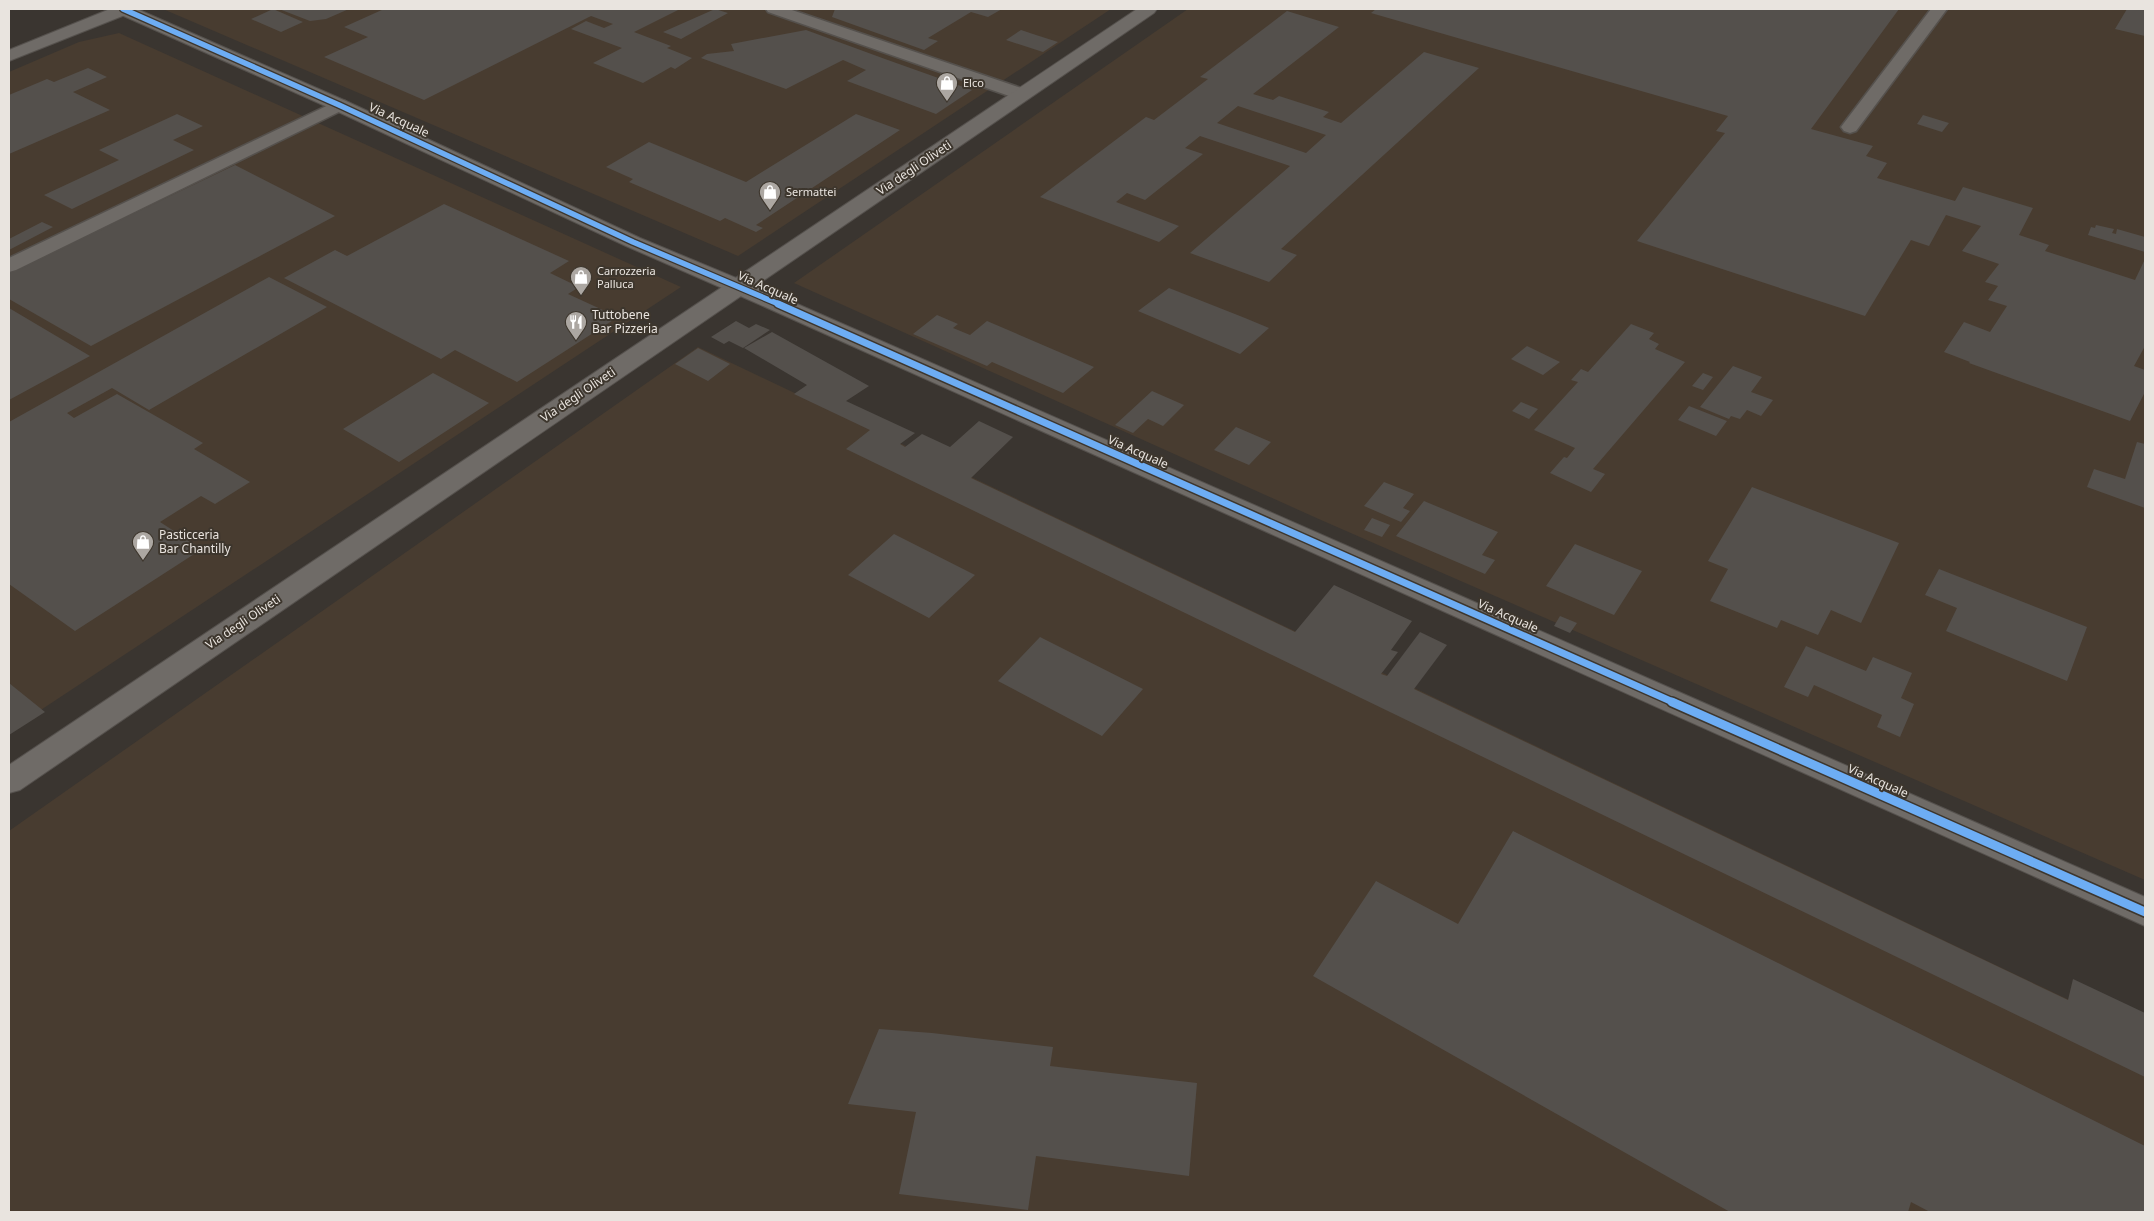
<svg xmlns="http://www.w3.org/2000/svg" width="2154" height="1221" font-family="'Noto Sans',sans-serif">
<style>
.built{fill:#483c30}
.building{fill:#54504c;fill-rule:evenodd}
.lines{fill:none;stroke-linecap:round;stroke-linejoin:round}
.lane-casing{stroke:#55514d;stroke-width:3}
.street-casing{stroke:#55514d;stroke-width:2}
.secondary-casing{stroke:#55514d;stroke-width:2}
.lane{fill:#6f6b67;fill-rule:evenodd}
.street{fill:#6f6b67;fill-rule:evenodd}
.secondary{fill:#6f6b67;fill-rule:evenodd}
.cycleway-far2-casing{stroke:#3d362d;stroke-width:8}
.cycleway-far1-casing{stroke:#3d362d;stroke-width:10}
.cycleway-casing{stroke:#3d362d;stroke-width:12}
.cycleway-far2{stroke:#6dadf4;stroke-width:5.5}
.cycleway-far1{stroke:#6dadf4;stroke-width:7}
.cycleway{stroke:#6dadf4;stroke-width:9}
.labels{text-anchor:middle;stroke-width:4;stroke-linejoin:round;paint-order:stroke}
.far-poi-label{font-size:11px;fill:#e9e4df;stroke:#3d362d;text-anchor:start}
.street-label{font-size:12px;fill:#e9e4df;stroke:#3d362d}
.poi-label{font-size:12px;fill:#e9e4df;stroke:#3d362d;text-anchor:start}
</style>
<rect width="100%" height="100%" fill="#3a3530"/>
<!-- built -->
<path class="built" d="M163 9H1111L738 256Z
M1188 9H2145V880L1321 520 794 283Z
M119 33 681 287 9 731V72L79 42Z
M698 347 2145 1036V1212H9V831Z"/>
<!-- building -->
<path class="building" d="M273 9 303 22 281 32 251 19Z
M279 9H349L326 19 310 21Z
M384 9H680L634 32 671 46 667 48 692 58 675 69 671 67 643 83 593 63 622 48 571 29 586 21 604 28 613 24 591 16 424 100 324 57 368 37 344 27Z
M715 9 728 13 681 39 663 32Z
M835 9H1002L988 17 971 12 928 38 938 41 924 50 832 17Z
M1376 9H1899L1811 129 1873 146 1866 156 1887 163 1877 178 1955 201 1963 187 2033 208 2019 235 2049 245 2045 251 2135 280 2145 259V346L2134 366 2145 370V392L2130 421 1969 363 1970 362 1944 352 1964 322 1990 332 2007 306 1988 300 1998 286 1985 282 1999 264 1962 251 1981 226 1946 215 1929 246 1911 240 1865 316 1637 241 1725 133 1716 131 1728 116 1371 13Z
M2127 9H2145V36L2115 29Z
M1287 11 1339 27 1253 94 1273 100 1279 96 1329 112 1323 117 1341 123 1424 52 1479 68 1281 249 1297 255 1269 282 1190 253 1290 166 1200 136 1185 148 1203 154 1145 200 1127 193 1116 202 1179 226 1159 242 1040 197 1146 117 1154 120 1208 79 1200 77ZM1238 106 1326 135 1306 153 1217 123Z
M806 30 885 59 972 90 936 114 847 81 866 70 843 60 786 89 701 58 707 54 734 51 731 44Z
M1021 30 1036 35 1058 42 1043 52 1006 40Z
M88 68 107 77 73 92 110 110 9 154V95L47 79 54 82Z
M177 114 203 126 173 140 194 150 72 209 44 195 119 160 99 150Z
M856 114 900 130 756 225 763 228 756 232 725 218 720 221 629 182 633 179 606 167 649 142 746 182Z
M1923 115 1949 123 1942 132 1917 124Z
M235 165 335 216 91 346 9 299V273Z
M444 204 569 261 550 273 579 287 568 294 618 317 517 382 455 350 441 359 284 278 335 250 347 256Z
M42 222 53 227 9 250V239Z
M2096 225 2114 229 2112 233 2116 234 2117 229 2145 237V252L2088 235 2091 227 2095 228Z
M269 277 327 307 149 410 112 388 67 413 74 418 117 394 203 443 194 449 250 482 215 504 201 496 160 522 202 549 75 631 9 584V422Z
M1169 288 1245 318 1269 328 1240 354 1138 311Z
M9 308 90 356 9 400Z
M937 315 958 324 953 328 970 335 987 321 1094 367 1063 393 992 362 987 366 913 334Z
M736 321 749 328 756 324 770 330 743 348 729 341 724 344 711 337Z
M1631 324 1654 333 1649 339 1659 344 1655 349 1685 362 1593 469 1605 474 1591 492 1550 473 1564 457 1567 458 1575 448 1534 430 1578 382 1571 380 1581 369 1588 372Z
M772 332 869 386 846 401 915 433 900 444 905 447 922 434 950 447 979 421 1013 437 971 478 1295 632 1334 585 1412 621 1391 650 1398 652 1381 674 1387 676 1420 632 1447 645 1414 689 2068 1000 2073 979 2145 1013V1077L846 449 870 430 794 394 807 385 744 348Z
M1527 346 1560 362 1543 375 1511 359Z
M698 348 730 364 708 381 675 364Z
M1733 366 1762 377 1751 392 1773 400 1761 416 1747 410 1740 419 1731 416 1729 419 1700 407Z
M433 373 489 403 399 462 343 429Z
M1703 373 1713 377 1703 390 1692 386Z
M1152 391 1184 405 1163 426 1148 419 1133 433 1115 425Z
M1521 402 1538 409 1529 419 1512 411Z
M1689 406 1727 421 1716 436 1678 420Z
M1236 427 1271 442 1249 465 1214 450Z
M2137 442 2145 444V508L2087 487 2094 469 2125 479Z
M1384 482 1414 494 1403 508 1410 511 1401 522 1364 506Z
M1752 487 1899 543 1861 623 1831 610 1818 635 1781 620 1777 628 1710 601 1728 569 1708 561Z
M1424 501 1498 532 1482 555 1495 560 1485 574 1396 536Z
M1372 518 1390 525 1382 537 1364 530Z
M894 534 975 575 929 618 848 575Z
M1575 544 1642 571 1614 615 1546 586Z
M1939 569 2087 627 2067 681 1946 631 1957 608 1925 595Z
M1560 616 1577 623 1570 633 1554 626Z
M1040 637 1143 689 1102 736 998 681Z
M1806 646 1866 671 1873 657 1912 673 1901 698 1914 704 1900 737 1877 727 1882 715 1814 685 1808 697 1784 687Z
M9 683 45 712 9 735Z
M1513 831 2145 1146V1212H1930L1911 1202 1908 1212H1730L1313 976 1376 881 1458 924Z
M879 1029 932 1033 1053 1047 1050 1066 1197 1083 1189 1176 1036 1156 1028 1210 899 1194 916 1112 848 1104Z"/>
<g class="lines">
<!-- lane casing -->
<g class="lane-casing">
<path id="lane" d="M766 9H789L1027 90 1030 94 1027 98 1021 99 1015 98 768 12Z
M1931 9H1947L1856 131 1850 133 1844 131 1841 127 1844 123Z
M339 100 345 101 348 105 345 109 16 270 9 272V258Z"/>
</g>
<!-- street casing -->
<g class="street-casing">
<path id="street" d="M115 9H137L346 101 640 238 770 292 2145 897V926L754 302 626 246 332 109 117 13Z"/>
</g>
<!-- secondary casing -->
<g class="secondary-casing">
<path id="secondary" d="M110 9H133L130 13 9 61V50Z
M1137 9H1157L1154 13 20 790 9 793V765Z"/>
</g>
<!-- lane -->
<use href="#lane" class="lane"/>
<!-- street -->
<use href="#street" class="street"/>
<!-- secondary -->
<use href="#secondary" class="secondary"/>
<!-- cycleway-far2 casing -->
<g class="cycleway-far2-casing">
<path id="cycleway-far2" d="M123 9 339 105 633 242 781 305"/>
</g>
<!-- cycleway-far1 casing -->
<g class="cycleway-far1-casing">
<path id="cycleway-far1" d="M778 304 1675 703"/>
</g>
<!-- cycleway casing -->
<g class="cycleway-casing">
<path id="cycleway" d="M1672 702 2145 912"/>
</g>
<!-- cycleway-far2 -->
<use href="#cycleway-far2" class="cycleway-far2"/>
<!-- cycleway-far1 -->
<use href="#cycleway-far1" class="cycleway-far1"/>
<!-- cycleway -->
<use href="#cycleway" class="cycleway"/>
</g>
<!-- icons -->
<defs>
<g id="shop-pin" transform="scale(1.125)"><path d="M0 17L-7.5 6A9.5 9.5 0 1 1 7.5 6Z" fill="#aca7a2" stroke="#3d362d"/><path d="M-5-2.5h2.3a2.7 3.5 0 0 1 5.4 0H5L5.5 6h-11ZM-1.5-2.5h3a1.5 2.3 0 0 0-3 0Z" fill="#fff"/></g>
<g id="restaurant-pin" transform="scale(1.125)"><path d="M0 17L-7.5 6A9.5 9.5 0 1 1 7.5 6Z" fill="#aca7a2" stroke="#3d362d"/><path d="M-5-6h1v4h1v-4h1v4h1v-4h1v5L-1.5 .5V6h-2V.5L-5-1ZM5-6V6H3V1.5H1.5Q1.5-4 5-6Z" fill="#fff"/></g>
</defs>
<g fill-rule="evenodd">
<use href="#shop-pin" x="947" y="83"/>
<use href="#shop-pin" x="770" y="192"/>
<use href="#shop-pin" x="581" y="277"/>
<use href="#restaurant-pin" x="576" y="322"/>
<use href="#shop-pin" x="143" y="542"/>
</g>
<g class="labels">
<!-- far-poi labels -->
<g class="far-poi-label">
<text x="963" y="87">Elco</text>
<text x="786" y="196">Sermattei</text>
<text x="597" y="275">Carrozzeria<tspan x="597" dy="13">Palluca</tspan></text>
</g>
<!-- street labels -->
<g class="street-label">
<text transform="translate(399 120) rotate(25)" y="4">Via Acquale</text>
<text transform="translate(914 168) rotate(-34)" y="4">Via degli Oliveti</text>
<text transform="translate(768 288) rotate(24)" y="4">Via Acquale</text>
<text transform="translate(578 395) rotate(-34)" y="4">Via degli Oliveti</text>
<text transform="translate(1138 452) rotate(24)" y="4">Via Acquale</text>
<text transform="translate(1508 616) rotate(24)" y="4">Via Acquale</text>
<text transform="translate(243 622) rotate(-34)" y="4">Via degli Oliveti</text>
<text transform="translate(1878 781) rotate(24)" y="4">Via Acquale</text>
</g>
<!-- poi labels -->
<g class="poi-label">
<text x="592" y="319">Tuttobene<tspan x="592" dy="14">Bar Pizzeria</tspan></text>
<text x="159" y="539">Pasticceria<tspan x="159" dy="14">Bar Chantilly</tspan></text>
</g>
</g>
<!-- border -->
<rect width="2154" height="1221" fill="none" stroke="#e9e4df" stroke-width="20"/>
</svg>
